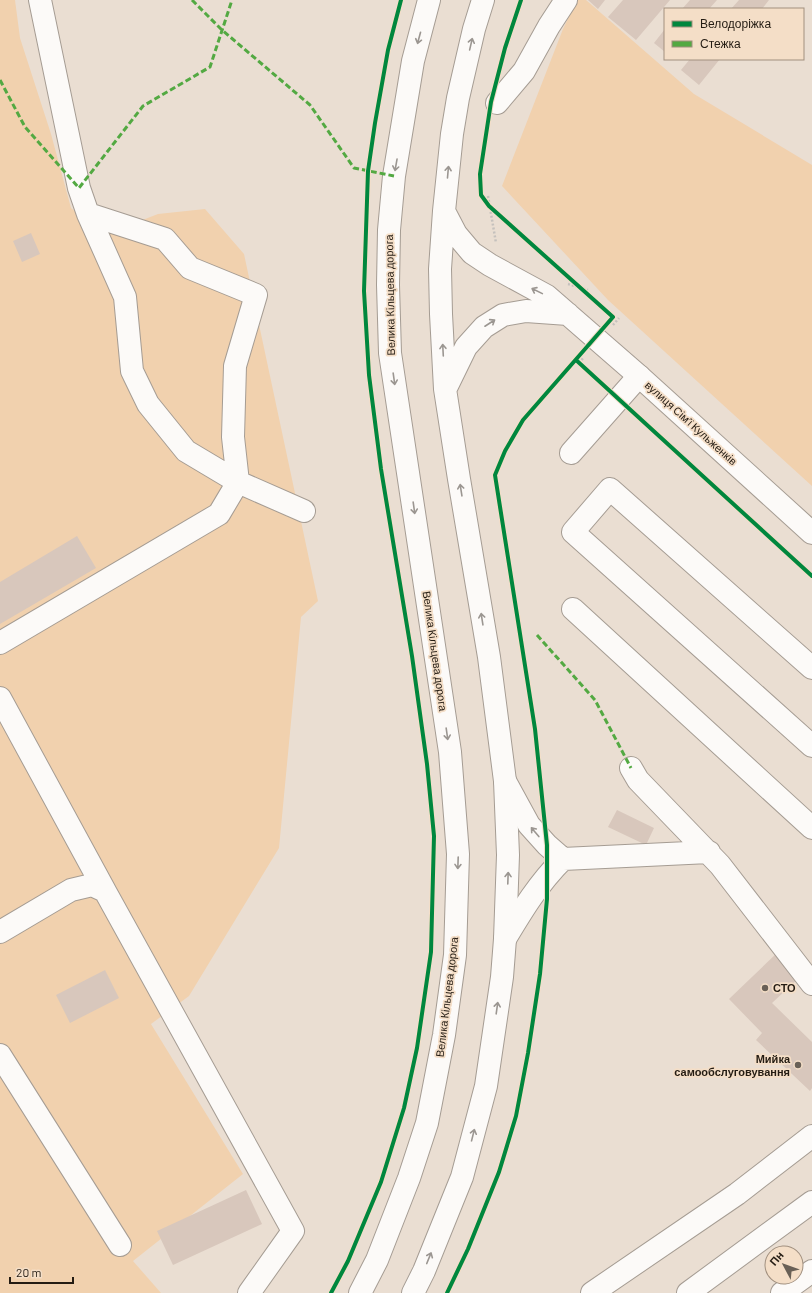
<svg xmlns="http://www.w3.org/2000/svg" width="812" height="1293" font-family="Barlow,sans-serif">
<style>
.green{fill:#f1d1ae}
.building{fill:#d8c7bc}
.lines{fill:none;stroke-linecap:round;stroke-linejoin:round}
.minor-casing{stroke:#a59c93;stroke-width:24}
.major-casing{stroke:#a59c93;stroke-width:24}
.path{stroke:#c5c1bd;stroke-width:2.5;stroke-dasharray:2 2;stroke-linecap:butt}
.minor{stroke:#fcfaf8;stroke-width:22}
.major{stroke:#fcfaf8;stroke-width:22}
.quiet{stroke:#53a942;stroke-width:3;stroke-dasharray:6 3;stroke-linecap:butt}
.cycleway-casing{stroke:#f4dec7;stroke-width:6}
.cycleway{stroke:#00873e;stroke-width:4}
.oneway{stroke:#9b9691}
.poi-dot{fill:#696056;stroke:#f4dec7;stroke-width:1.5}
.labels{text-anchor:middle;stroke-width:3.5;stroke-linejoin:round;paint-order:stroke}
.street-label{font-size:11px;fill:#241c13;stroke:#f4dec7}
.poi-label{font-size:11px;font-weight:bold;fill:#241c13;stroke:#f4dec7;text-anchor:start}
</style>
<rect width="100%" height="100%" fill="#eaded2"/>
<!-- green -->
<path class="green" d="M0 0H15L20 38 51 134 71 208 104 235 158 214 205 209 244 254 318 601 301 617 279 848 189 996 151 1024 243 1174 133 1261 161 1293H0Z
M577 0H586L694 94 812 165V486L608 300 502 186 563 29Z"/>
<!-- building -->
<path class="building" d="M588 0H605L598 9Z
M623 0H670L636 40 608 17Z
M690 0H717L709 9H682Z
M739 0H769L762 9H731Z
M665 29V52L654 43Z
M690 59H720L699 85 681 70Z
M31 233 40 254 22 262 13 241Z
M77 536 96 568 0 624V582Z
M617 810 654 828 646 845 608 827Z
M778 952 801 976 772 1003 812 1042V1088L810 1091 756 1040 762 1033 729 999Z
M105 970 119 998 70 1023 56 995Z
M246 1190 262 1224 173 1265 157 1231Z"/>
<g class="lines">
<!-- minor casing -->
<g class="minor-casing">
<path id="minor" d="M40 0 79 188 88 214 125 297 132 371 148 404 186 451 238 482 304 511
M497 103 524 71 549 26 566 0
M571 453 639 376
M573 609 812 828
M0 643 219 514 238 482 233 437 235 366 256 295 190 268 165 239 88 214
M812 668 610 489 573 532 812 746
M0 698 105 891
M631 768 638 780 720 865 812 984
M505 781 529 825 547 845 563 859 709 852
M0 932 71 890 92 885 105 891 293 1231 249 1293
M505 939C523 909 538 884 563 859
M0 1055 120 1245
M592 1293 737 1194 812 1136
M688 1293 812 1202
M782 1293 812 1271"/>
</g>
<!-- major casing -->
<g class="major-casing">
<path id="major" d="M444 211 456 234 472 253 490 265 547 296 639 376 812 533
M446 388 466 347 484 327 503 315 526 311 568 314
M360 1293 377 1260 409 1178 427 1123 444 1035 455 955 458 854 450 752 390 353 388 285 389 230 394 176 413 61 429 0
M413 1293 424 1271 462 1177 486 1086 502 977 505 939 508 855 505 781 489 657 459 479 445 389 441 314 440 269 444 211 452 134 458 98 474 29 483 0"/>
</g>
<!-- path -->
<path class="path" d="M488 196 496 243
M568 284 588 290
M613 325 619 318
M579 363 584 357"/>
<!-- minor -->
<use href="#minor" class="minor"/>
<!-- major -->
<use href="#major" class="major"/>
<!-- quiet -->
<path class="quiet" d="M192 0 222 30 310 105 354 168 394 176
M0 80 25 127 79 188 143 106 210 67 232 0
M537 635 595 700 631 768"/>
<!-- cycleway casing -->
<g class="cycleway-casing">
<path id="cycleway" d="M576 360 812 576
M331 1293 348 1261 381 1182 404 1108 417 1048 431 952 434 836 427 764 412 656 381 469 369 375 364 291 368 171 375 123 388 50 401 0
M447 1293 468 1249 499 1172 516 1116 528 1053 540 974 547 899V845L535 729 495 475 505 451 523 420 613 317 489 206 481 195 480 174 491 102 505 48 521 0"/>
</g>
<!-- cycleway -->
<use href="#cycleway" class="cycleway"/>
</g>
<!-- one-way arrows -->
<defs><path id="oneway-shaft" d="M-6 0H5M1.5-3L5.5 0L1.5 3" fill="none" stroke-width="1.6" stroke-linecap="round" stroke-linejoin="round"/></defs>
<g class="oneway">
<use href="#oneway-shaft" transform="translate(419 38) rotate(105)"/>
<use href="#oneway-shaft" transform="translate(471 44) rotate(-77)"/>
<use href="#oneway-shaft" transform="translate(396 165) rotate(100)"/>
<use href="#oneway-shaft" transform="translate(448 172) rotate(-85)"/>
<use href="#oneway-shaft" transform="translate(537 291) rotate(-154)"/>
<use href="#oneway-shaft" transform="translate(490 323) rotate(-33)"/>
<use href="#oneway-shaft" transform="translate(443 350) rotate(-93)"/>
<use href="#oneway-shaft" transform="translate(394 379) rotate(82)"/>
<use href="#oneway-shaft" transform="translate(461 490) rotate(-99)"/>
<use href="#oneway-shaft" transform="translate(414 508) rotate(82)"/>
<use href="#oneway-shaft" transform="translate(482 619) rotate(-99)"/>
<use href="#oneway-shaft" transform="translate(447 734) rotate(82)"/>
<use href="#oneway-shaft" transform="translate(535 832) rotate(-130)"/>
<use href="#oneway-shaft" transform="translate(458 863) rotate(92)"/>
<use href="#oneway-shaft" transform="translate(508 878) rotate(-88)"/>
<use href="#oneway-shaft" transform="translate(497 1008) rotate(-82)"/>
<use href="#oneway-shaft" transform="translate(473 1135) rotate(-76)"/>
<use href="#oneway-shaft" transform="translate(429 1258) rotate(-68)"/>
</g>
<!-- markers -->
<g class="poi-dot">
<circle cx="765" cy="988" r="4"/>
<circle cx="798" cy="1065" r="4"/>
</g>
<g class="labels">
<!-- street labels -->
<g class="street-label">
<text transform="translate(390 295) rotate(-91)" y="4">Велика Кільцева дорога</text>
<text transform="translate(691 423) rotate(42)" y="4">вулиця Сімʼї Кульженків</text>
<text transform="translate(435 651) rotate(82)" y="4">Велика Кільцева дорога</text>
<text transform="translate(447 997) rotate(-83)" y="4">Велика Кільцева дорога</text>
</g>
<!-- poi labels -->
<g class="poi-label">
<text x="773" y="992">СТО</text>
<text x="790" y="1063" text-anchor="end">Мийка<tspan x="790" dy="13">самообслуговування</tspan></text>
</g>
</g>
<!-- legend -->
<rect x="664" y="8" width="140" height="52" fill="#f4dec7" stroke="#a1907f"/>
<rect x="672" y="21" width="20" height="6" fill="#00873e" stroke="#a1907f"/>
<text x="700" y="28" font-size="12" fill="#241c13">Велодоріжка</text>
<rect x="672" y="41" width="20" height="6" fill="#53a942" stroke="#a1907f"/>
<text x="700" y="48" font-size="12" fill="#241c13">Стежка</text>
<!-- north arrow -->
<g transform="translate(784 1265) rotate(311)"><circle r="19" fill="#f4dec7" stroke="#a1907f"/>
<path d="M0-3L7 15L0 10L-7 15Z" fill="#696056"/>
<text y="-6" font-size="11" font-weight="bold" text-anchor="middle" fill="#241c13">Пн</text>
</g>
<!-- scale -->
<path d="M10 1277v6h63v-6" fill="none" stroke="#241c13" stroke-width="2"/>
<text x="16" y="1277" font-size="12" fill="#241c13" stroke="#f4dec7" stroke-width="3" paint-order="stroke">20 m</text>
</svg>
